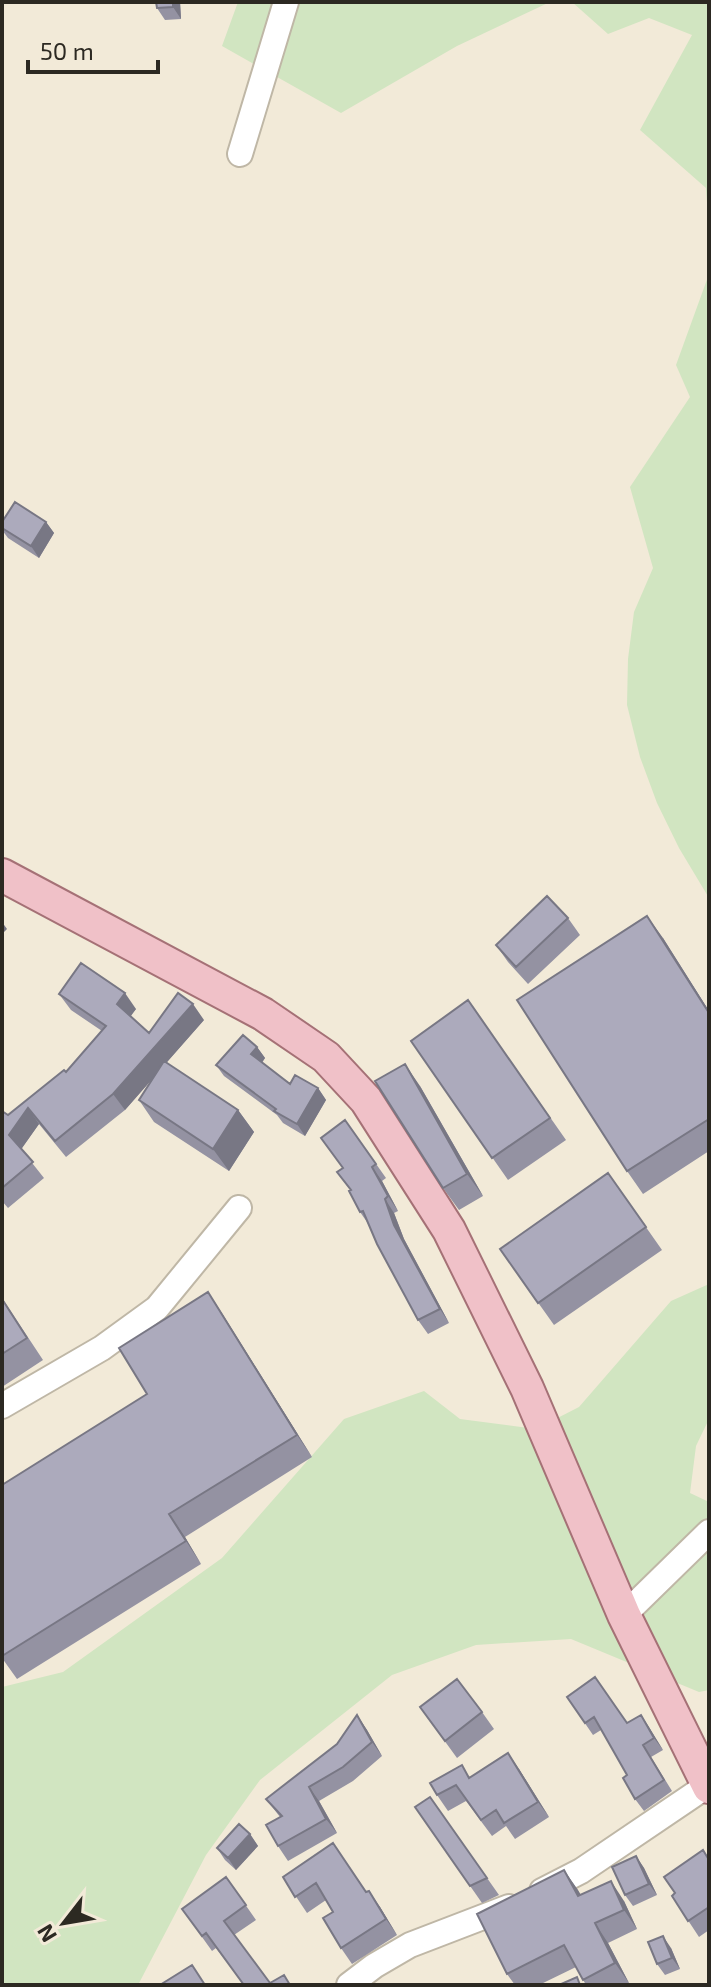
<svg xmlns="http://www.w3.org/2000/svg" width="711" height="1987" font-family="'Exo 2',sans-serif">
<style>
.green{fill:#d1e5c1}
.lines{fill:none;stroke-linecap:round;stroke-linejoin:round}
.minor-casing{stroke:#bfb7a6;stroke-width:28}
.major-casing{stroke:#a57176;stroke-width:36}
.minor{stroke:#fff;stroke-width:24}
.major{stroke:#f0c1c8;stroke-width:32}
.wall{fill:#9492a2}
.shaded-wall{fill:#787784}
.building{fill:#acaabc;stroke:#787784;stroke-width:2}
</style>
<rect width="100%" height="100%" fill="#f2ead8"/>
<!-- green -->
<path class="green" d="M238 2H550L457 46 341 113 222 46Z
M572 2H709V232L706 188 640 130 692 35 649 18 608 34Z
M709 274V898L679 848 657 803 640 757 627 705 628 659 634 612 653 568 630 487 690 397 676 365Z
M709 1284V1419L696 1446 690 1493 709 1502V1690L699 1692 571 1639 476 1645 392 1675 260 1780 206 1855 138 1985H2V1687L63 1672 222 1558 344 1419 424 1391 460 1419 536 1429 579 1407 671 1301Z"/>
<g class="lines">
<!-- minor casing -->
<g class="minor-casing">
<path id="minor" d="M240 154 286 2
M2 1406 102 1348 157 1308 239 1208
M624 1615 709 1532
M542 1891 581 1871 708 1785
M349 1985 374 1966 410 1945 509 1907"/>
</g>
<!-- major casing -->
<g class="major-casing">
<path id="major" d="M2 875 263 1014 326 1057 366 1100 449 1230 527 1388 624 1615 709 1787"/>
</g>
<!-- minor -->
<use href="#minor" class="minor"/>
<!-- major -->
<use href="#major" class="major"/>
</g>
<!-- wall -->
<path class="wall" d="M180 2 181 19 165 20 157 8Z
M2 522H46L54 533 39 558 8 538 2 530Z
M568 918 580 935 528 984 508 962 496 945Z
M663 938 709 1011V1151L643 1194 627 1171Z
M59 994 136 1009 130 1016 149 1033 204 1020 166 1063 238 1110 254 1132 229 1171 154 1122 139 1100 154 1077 125 1110 66 1157 39 1124 21 1149 44 1178 8 1208 2 1201V1111L8 1115 66 1072 102 1031 71 1010Z
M468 1000 566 1140 508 1180 411 1041Z
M257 1047 265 1058 262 1063 290 1084 318 1088 326 1100 305 1136 283 1123 277 1115 224 1076 216 1065Z
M420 1086 483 1196 459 1210 443 1188Z
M345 1120 386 1178 382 1181 398 1211 394 1213 404 1239 449 1323 428 1334 418 1320 367 1222 360 1212 351 1191 337 1172 342 1168Z
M608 1173 662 1250 554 1325 500 1249Z
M208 1292 223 1315 312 1457 185 1537 201 1564 17 1679 2 1658V1485L147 1394Z
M2 1298 43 1360 2 1387Z
M567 1697 627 1723 641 1715 663 1750 651 1757 672 1791 644 1811 635 1799 627 1775 601 1730 593 1735Z
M420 1707 482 1712 494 1729 457 1758Z
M357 1715 367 1730 382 1756 353 1781 319 1801 337 1833 288 1861 278 1846 280 1817 266 1799 337 1744Z
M519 1769 549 1817 515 1839 506 1826 492 1836 466 1801 448 1811 437 1795 470 1777Z
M430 1797 499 1895 482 1903 415 1807Z
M250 1834 258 1846 236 1870 225 1860 217 1848Z
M636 1856 644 1868 657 1895 633 1906 625 1895Z
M709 1859V1930L699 1937 672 1896Z
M564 1870 581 1895 624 1901 637 1929 608 1943 629 1983 625 1985H586L576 1967 539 1985H515L507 1974Z
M226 1877 256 1920 234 1935 270 1983 291 1985H244L216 1948 212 1951 182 1909Z
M283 1877 366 1892 380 1907 397 1935 352 1964 341 1948 333 1912 326 1900 307 1913Z
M671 1948 680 1969 665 1975 657 1964Z"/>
<!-- shaded-wall -->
<path class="shaded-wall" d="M173 2H180L181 19 173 7Z
M46 522 54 533 39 558 31 546Z
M647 916 663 938 709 1011V1013Z
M2 922 7 929 2 934Z
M125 993 136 1009 128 1020 117 1004Z
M193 1004 204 1020 125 1110 113 1094Z
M257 1047 265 1058 259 1066 251 1054Z
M405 1064 420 1086 483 1196 467 1174Z
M318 1088 326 1100 305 1136 297 1124Z
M28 1108 39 1124 20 1151 9 1135Z
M238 1110 254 1132 229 1171 213 1149Z
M372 1167 382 1181 398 1211 388 1196Z
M385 1199 394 1213 404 1239 449 1323 440 1309 394 1225Z
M208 1292 223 1315 312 1457 297 1435Z
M169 1514 185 1537 201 1564 186 1541Z
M357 1715 367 1730 382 1756 372 1742Z
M641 1715 649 1727 663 1750 654 1738Z
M508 1753 519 1769 549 1817 538 1802Z
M309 1787 319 1801 337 1833 326 1819Z
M250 1834 258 1846 236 1870 228 1858Z
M636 1856 644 1868 657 1895 649 1884Z
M564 1870 578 1890 592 1916 578 1896Z
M611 1881 624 1901 637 1929 624 1910Z
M369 1891 380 1907 397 1935 386 1919Z
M595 1923 608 1943 629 1983 615 1963Z
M663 1936 671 1948 680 1969 672 1958Z"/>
<!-- building -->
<path class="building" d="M156 2H173V7L157 8Z
M15 502 46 522 31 546 2 528V522Z
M547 896 568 918 516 967 496 945Z
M647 916 709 1013V1119L627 1171 517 1000Z
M81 963 125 993 117 1004 149 1033 178 993 193 1004 113 1094 55 1141 28 1108 9 1135 33 1162 2 1188V1111L8 1115 64 1070 66 1072 106 1026 59 994Z
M468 1000 550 1118 492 1158 411 1041Z
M243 1035 257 1047 251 1054 290 1084 295 1075 318 1088 297 1124 274 1111 276 1109 216 1065Z
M164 1061 238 1110 213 1149 139 1100Z
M405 1064 467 1174 443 1188 375 1081Z
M345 1120 376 1164 372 1167 388 1196 385 1199 394 1225 440 1309 418 1320 377 1244 363 1211 360 1212 349 1191 351 1190 337 1172 343 1168 321 1138Z
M608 1173 646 1227 538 1303 500 1249Z
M208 1292 297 1435 169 1514 186 1541 2 1656V1485L147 1394 119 1348Z
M2 1299 27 1338 2 1354Z
M595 1677 627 1723 641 1715 654 1738 643 1745 664 1780 635 1799 623 1778 627 1775 594 1717 585 1723 567 1697Z
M457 1679 482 1712 445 1741 420 1707Z
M357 1715 372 1742 343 1767 309 1787 326 1819 278 1846 266 1825 282 1816 266 1799 337 1744Z
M508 1753 538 1802 504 1823 496 1810 481 1820 456 1785 437 1795 430 1783 462 1765 469 1778Z
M430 1797 487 1878 470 1886 415 1807Z
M239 1824 250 1834 228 1858 217 1848Z
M333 1843 366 1892 369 1891 386 1919 341 1948 323 1918 333 1912 316 1883 295 1897 283 1877Z
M703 1850 709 1860V1907L688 1921 672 1896 675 1893 664 1877Z
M636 1856 649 1884 625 1895 612 1867Z
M564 1870 578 1896 611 1881 624 1910 595 1923 615 1963 583 1980 564 1945 507 1974 477 1914Z
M226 1877 246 1905 224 1921 270 1983 284 1975 290 1985H244L206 1933 202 1936 182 1909Z
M663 1936 672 1958 657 1964 648 1942Z
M192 1965 205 1985H160Z
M577 1977 580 1985H559Z"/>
<!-- border -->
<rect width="711" height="1987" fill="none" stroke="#2c2922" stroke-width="8"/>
<!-- north arrow -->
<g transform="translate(64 1923) rotate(239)" stroke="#f2ead8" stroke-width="6" paint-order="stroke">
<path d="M0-6L14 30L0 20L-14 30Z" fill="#2c2922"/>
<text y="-12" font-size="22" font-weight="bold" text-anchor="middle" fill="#2c2922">N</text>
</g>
<!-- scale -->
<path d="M28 60v12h130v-12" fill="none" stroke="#2c2922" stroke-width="4"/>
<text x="40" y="60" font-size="24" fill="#2c2922" stroke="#f2ead8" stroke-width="6" paint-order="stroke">50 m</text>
</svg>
